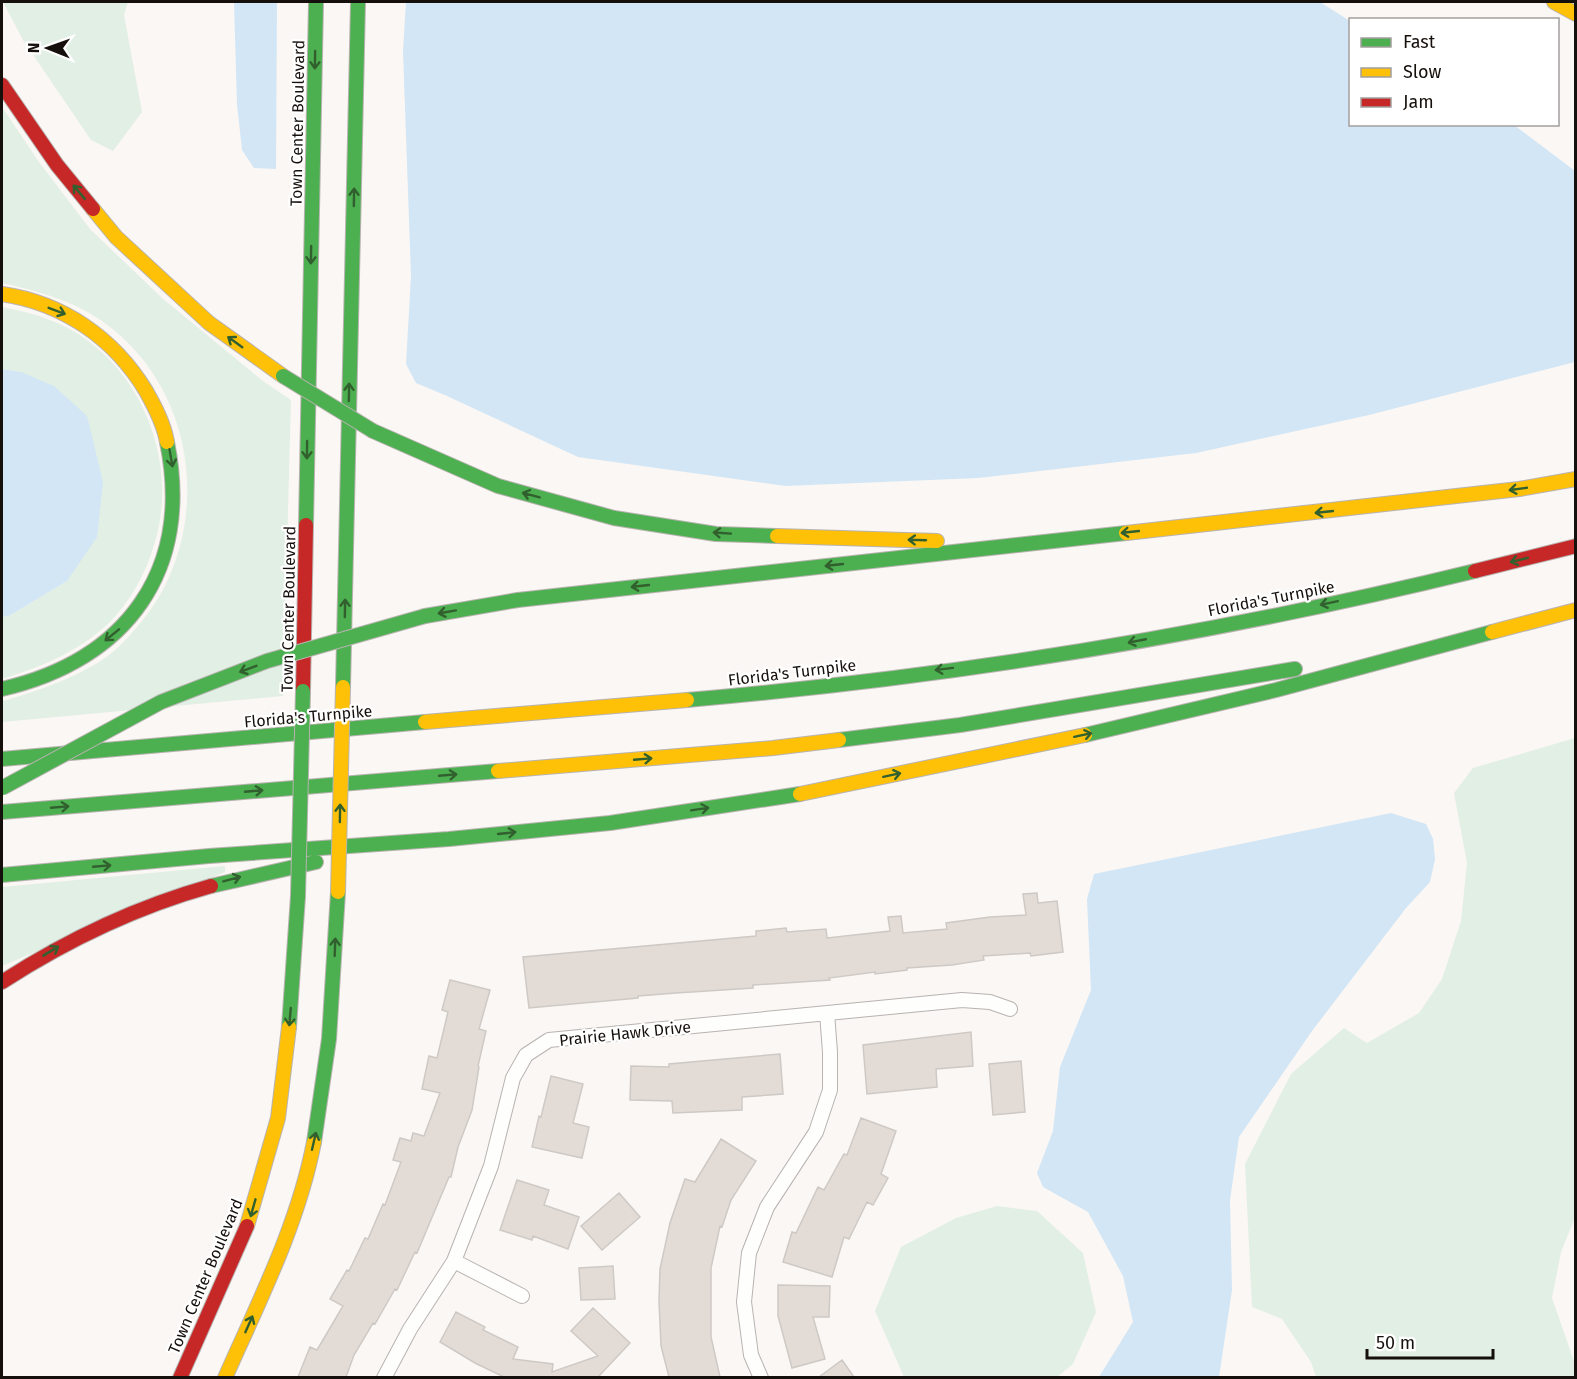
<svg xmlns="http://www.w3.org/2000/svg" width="1577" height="1379" font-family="'Fira Sans',sans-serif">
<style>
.green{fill:#e2efe5}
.water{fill:#d2e6f5}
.building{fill:#e3dcd6;stroke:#cec9c5;stroke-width:1.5}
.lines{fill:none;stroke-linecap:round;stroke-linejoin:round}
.street-casing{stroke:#b8b3b0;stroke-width:16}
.fast-casing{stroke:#b8b3b0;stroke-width:16}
.slow-casing{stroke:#b8b3b0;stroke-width:16}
.jam-casing{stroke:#b8b3b0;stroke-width:16}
.street{stroke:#fefefd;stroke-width:14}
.fast{stroke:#4caf50;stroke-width:14}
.slow{stroke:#ffc107;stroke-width:14}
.jam{stroke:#c62828;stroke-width:14}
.fast-bridge-casing{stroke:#b8b3b0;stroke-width:16;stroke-linecap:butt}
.slow-bridge-casing{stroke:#b8b3b0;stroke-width:16;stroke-linecap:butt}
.fast-bridge{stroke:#4caf50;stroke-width:14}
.slow-bridge{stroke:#ffc107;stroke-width:14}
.oneway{stroke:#31602e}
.labels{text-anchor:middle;stroke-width:4.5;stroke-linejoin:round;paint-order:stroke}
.street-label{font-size:16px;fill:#16100c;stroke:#fff}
</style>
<rect width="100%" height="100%" fill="#fbf7f4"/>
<!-- green -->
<path class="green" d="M3 2H128L124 15 142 112 113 151 91 140 23 40Z
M2 107 39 162 90 229 162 298 263 381 291 400 283 696 2 722V701C34 693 83 675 109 655 120 647 129 636 138 626 215 537 201 390 102 321 72 300 37 291 2 283Z
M2 307C24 311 46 317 66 327 143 367 180 464 154 545 146 573 130 602 109 623 78 652 41 667 2 679V617L9 616 67 581 21 372 2 369Z
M1575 738 1576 1215 1561 1252 1552 1298 1575 1364V1377H1316L1311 1362 1282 1319 1252 1307 1245 1164 1291 1074 1344 1028 1367 1043 1419 1013 1442 979 1461 921 1467 863 1454 793 1473 768Z
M225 866V872L2 966V887Z
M997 1206 1037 1211 1083 1253 1096 1312 1073 1364 1057 1377H904L875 1311 901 1247 956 1218Z"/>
<!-- water -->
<path class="water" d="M234 2H277L276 169 254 168 242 150 237 104Z
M406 2H1320L1350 21V124L1514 125 1575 171V362L1369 415 1196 453 978 478 786 486 578 457 447 396 416 383 406 364 411 276 403 51Z
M2 369 21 372 54 386 87 416 103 482 97 537 67 581 9 616 2 617Z
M1391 813 1426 824 1433 839 1435 859 1430 882 1406 908 1312 1031 1239 1137 1230 1200 1232 1290 1219 1377H1099L1133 1322 1123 1276 1088 1212 1043 1187 1037 1173 1053 1131 1060 1067 1091 990 1087 899 1094 874Z"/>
<!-- building -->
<path class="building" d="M1037 893 1038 903 1057 901 1063 952 1031 956 1030 953 983 956 984 960 952 965 907 968V970L875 974V972L829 978 830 980 753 985V988L676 993 638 996V998L529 1008 523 957 756 936V931L786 928 787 932 826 929 827 938 890 931 888 917 901 916 903 933 947 929 946 923 990 917 1026 915 1023 894Z
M450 980 490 990 479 1029 486 1031 478 1066 479 1067 472 1110 458 1147 451 1177H449L417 1253 415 1252 397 1290 395 1289 375 1324 373 1323 354 1355 346 1377H298L310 1347 317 1350 343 1306 330 1299 347 1270 349 1271 365 1238 368 1239 383 1204 385 1205 401 1162 393 1160 400 1138 411 1141 413 1133 424 1136 440 1093 422 1089 429 1056 437 1058 448 1012 442 1010Z
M971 1032 973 1066 936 1069 937 1087 867 1094 863 1045Z
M780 1054 783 1094 742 1097V1110L673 1113 672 1101 630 1100 631 1066 669 1067V1064Z
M1021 1061 1025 1112 993 1115 989 1064Z
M551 1076 583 1084 573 1123 589 1127 582 1158 532 1147 539 1116 541 1117Z
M861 1118 896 1131 881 1174 888 1178 873 1205 867 1202 849 1239 844 1237 832 1277 783 1262 792 1232 796 1233 818 1187 824 1190 844 1154 847 1155Z
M721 1139 756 1161 731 1200 722 1227 720 1226 711 1268V1337L720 1377H669L661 1346 659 1301 660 1269 670 1223 685 1179 695 1182Z
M517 1180 549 1190 544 1205 579 1217 568 1249 533 1236 532 1240 500 1230Z
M619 1193 640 1217 602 1250 581 1226Z
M613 1266 615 1299 581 1300 579 1268Z
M778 1285 830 1286 829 1317H813L825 1359 792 1368 778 1316Z
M593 1308 630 1343 598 1377H504L475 1363 440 1342 456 1312 485 1327 483 1330 518 1347 513 1359 553 1364 552 1372 598 1356 571 1331Z
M842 1360 854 1377H819Z"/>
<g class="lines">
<!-- street casing -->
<g class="street-casing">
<path id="street" d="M454 1261 522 1296
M384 1378 410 1329 454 1261 491 1166 513 1078 526 1055 549 1040 962 1000 990 1002 1010 1009
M761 1378 751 1355 744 1302 749 1253 767 1207 816 1132 830 1090V1052L827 1013"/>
</g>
<!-- fast casing -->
<g class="fast-casing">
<path id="fast" d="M373 431 498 486 614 518 716 534 777 536
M306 525 316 2
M425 616 518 600 1126 533
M343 687 358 2
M2 689C127 660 193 570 167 442
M687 700C952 677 1217 634 1475 571
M1085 735 1276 690 1492 632
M839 740 960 725 1295 669
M2 759 425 722
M2 812 498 771
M2 875 209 856 449 839 610 823 800 794
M211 886 316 862
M289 1027 298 896
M314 1142 329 1039 338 892"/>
</g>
<!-- slow casing -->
<g class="slow-casing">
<path id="slow" d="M1554 2 1576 14
M93 209 116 237 209 323 283 376
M2 294C63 303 114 338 146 391 155 407 164 424 167 442
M1126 533 1519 489 1576 479
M777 536 937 541
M1492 632 1576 610
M425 722 687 700
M498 771 773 748 839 740
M800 794 1085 735
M247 1226 278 1118 289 1027
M225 1378C259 1301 298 1225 314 1142"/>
</g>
<!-- jam casing -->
<g class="jam-casing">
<path id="jam" d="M2 85 57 165 93 209
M1475 571 1576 546
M303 691 306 525
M2 982C67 940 136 907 211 886
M180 1378 247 1226"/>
</g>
<!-- street -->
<use href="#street" class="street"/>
<!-- fast -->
<use href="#fast" class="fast"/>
<!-- slow -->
<use href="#slow" class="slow"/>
<!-- jam -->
<use href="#jam" class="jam"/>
<!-- fast-bridge casing -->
<g class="fast-bridge-casing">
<path id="fast-bridge" d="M283 376 373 431
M2 788 161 702 267 661 425 616
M298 896 303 691"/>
</g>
<!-- slow-bridge casing -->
<g class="slow-bridge-casing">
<path id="slow-bridge" d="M338 892 343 687"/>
</g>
<!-- fast-bridge -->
<use href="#fast-bridge" class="fast-bridge"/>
<!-- slow-bridge -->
<use href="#slow-bridge" class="slow-bridge"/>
</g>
<!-- one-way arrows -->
<defs><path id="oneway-shaft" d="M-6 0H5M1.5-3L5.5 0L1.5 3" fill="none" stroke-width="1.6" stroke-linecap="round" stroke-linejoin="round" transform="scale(1.5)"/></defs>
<g class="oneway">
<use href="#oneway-shaft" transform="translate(315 60) rotate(91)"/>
<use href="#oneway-shaft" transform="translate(79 192) rotate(-130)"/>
<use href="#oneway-shaft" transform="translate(354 197) rotate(-89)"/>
<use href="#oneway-shaft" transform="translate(311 255) rotate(91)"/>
<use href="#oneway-shaft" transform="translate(57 311) rotate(21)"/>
<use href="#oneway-shaft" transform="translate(235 342) rotate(-144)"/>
<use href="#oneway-shaft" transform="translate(349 392) rotate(-89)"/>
<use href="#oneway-shaft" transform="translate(307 450) rotate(91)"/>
<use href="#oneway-shaft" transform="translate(171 458) rotate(80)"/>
<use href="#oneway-shaft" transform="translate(1518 489) rotate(172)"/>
<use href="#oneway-shaft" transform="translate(531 495) rotate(-165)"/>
<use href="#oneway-shaft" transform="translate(1324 512) rotate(174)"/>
<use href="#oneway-shaft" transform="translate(1130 532) rotate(174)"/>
<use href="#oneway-shaft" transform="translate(722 533) rotate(-176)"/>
<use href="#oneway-shaft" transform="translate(917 540) rotate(-178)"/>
<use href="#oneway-shaft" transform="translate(1519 560) rotate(166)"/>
<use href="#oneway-shaft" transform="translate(834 565) rotate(174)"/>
<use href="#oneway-shaft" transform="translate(640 586) rotate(174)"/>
<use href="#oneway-shaft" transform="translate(1329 603) rotate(168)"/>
<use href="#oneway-shaft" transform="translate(345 608) rotate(-89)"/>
<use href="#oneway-shaft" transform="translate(447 612) rotate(170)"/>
<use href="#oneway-shaft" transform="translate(112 635) rotate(141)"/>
<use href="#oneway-shaft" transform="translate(1137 641) rotate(169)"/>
<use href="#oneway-shaft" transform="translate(248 669) rotate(159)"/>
<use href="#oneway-shaft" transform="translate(944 669) rotate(173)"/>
<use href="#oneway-shaft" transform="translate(1083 735) rotate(-12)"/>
<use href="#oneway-shaft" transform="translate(643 759) rotate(-5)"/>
<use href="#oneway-shaft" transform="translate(448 775) rotate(-5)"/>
<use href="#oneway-shaft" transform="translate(892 775) rotate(-12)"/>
<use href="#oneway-shaft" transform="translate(254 791) rotate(-5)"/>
<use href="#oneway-shaft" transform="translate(60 807) rotate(-5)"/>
<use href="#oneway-shaft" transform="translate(700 809) rotate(-9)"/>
<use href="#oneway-shaft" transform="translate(340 813) rotate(-89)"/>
<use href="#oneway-shaft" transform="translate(507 833) rotate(-6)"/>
<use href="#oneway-shaft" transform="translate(102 866) rotate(-5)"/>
<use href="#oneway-shaft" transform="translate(232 879) rotate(-15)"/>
<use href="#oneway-shaft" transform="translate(335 947) rotate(-88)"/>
<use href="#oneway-shaft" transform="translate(51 951) rotate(-31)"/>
<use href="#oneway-shaft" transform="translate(290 1017) rotate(95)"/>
<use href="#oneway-shaft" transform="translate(314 1141) rotate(-77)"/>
<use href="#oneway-shaft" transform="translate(253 1208) rotate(106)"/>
<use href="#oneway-shaft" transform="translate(249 1324) rotate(-66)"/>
</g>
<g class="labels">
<!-- street labels -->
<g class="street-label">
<text transform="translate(297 123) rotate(-89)" y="6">Town Center Boulevard</text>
<text transform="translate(1271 598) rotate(-11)" y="6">Florida's Turnpike</text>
<text transform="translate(288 609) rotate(-89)" y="6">Town Center Boulevard</text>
<text transform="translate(792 672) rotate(-7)" y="6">Florida's Turnpike</text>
<text transform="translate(308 716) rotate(-5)" y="6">Florida's Turnpike</text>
<text transform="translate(625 1033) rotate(-6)" y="6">Prairie Hawk Drive</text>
<text transform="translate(205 1276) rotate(-67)" y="6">Town Center Boulevard</text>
</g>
</g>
<!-- border -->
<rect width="1577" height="1379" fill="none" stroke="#16100c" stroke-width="6"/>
<!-- legend -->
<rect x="1349" y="18" width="210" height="108" fill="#ffffff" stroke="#a29f9e" stroke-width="1.5"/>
<rect x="1361" y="38" width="30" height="9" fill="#4caf50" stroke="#a29f9e" stroke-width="1.5"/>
<text x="1403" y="48" font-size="18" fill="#16100c">Fast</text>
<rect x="1361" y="68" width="30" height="9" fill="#ffc107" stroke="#a29f9e" stroke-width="1.5"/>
<text x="1403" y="78" font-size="18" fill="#16100c">Slow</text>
<rect x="1361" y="98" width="30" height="9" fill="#c62828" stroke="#a29f9e" stroke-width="1.5"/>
<text x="1403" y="108" font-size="18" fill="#16100c">Jam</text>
<!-- north arrow -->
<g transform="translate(48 48) rotate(271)" stroke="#ffffff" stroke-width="4.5" paint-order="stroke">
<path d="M0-4.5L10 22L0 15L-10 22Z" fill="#16100c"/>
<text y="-9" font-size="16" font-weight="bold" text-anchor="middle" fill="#16100c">N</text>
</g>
<!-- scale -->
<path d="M1367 1349v9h126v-9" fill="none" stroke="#16100c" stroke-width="3"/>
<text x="1376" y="1349" font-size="18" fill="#16100c" stroke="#ffffff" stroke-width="4.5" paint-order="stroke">50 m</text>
</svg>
